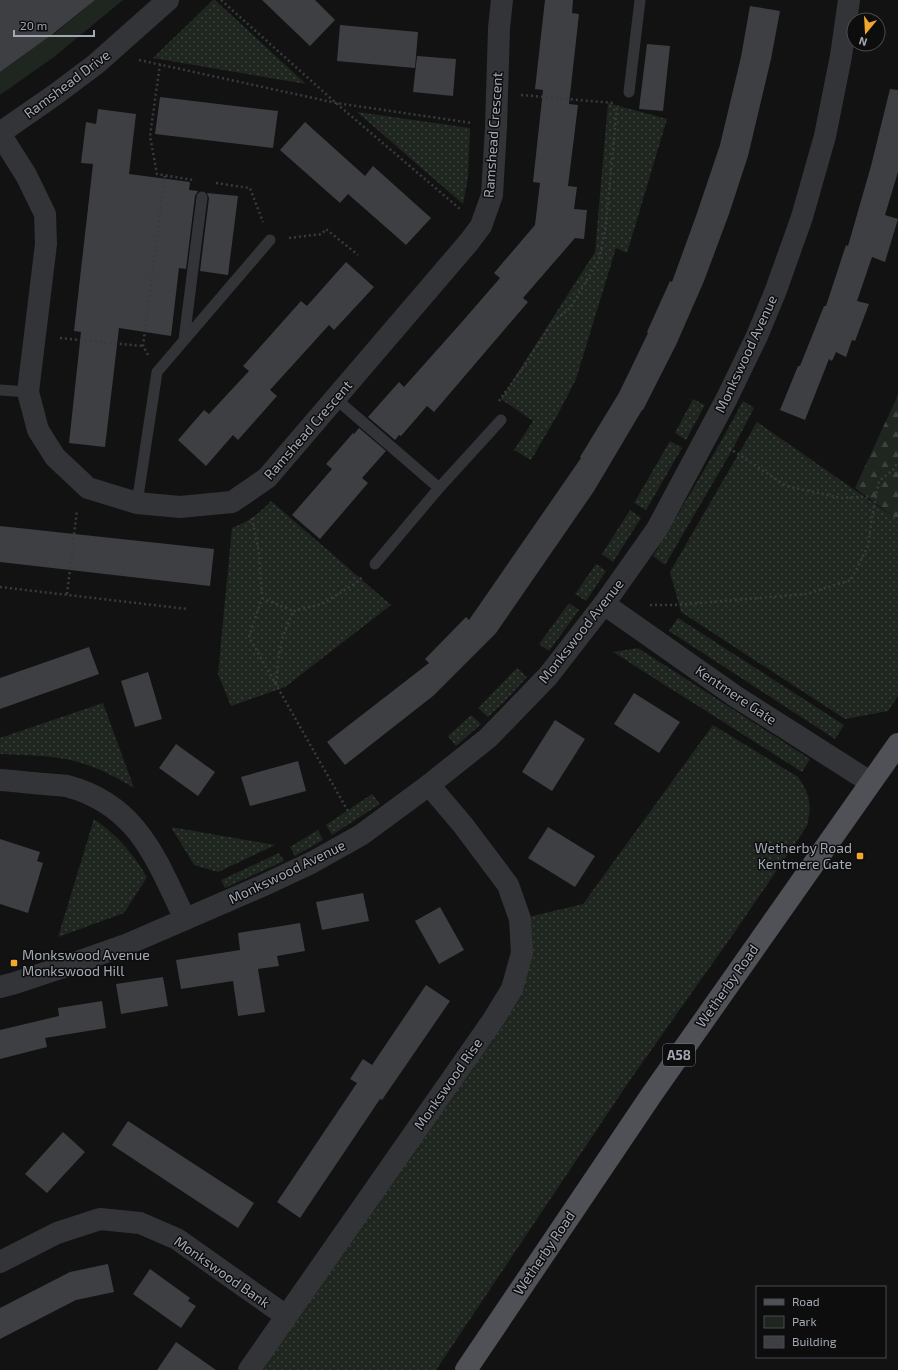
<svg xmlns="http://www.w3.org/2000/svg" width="898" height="1370" font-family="'Exo 2',sans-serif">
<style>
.grass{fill:url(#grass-dots)}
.forest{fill:url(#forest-firs)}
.green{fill:#1e261f}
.building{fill:#3e3f43}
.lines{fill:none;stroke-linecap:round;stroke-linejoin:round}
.path{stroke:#393b3f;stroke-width:2.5;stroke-dasharray:2 3;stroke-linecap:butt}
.service{stroke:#333438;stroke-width:11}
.minor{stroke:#333438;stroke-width:22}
.tertiary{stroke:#333438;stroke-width:22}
.primary{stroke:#4f5157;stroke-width:22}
.poi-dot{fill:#f1a62c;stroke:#0d0d0e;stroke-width:1.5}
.labels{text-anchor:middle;stroke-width:3;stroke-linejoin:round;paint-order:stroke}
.shield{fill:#0d0d0e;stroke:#767a82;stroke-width:1}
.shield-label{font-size:13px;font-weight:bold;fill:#a3a9b4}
.street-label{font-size:14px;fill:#a3a9b4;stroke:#0d0d0e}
.poi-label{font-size:14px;fill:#a3a9b4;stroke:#0d0d0e;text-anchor:end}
</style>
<defs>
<pattern id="grass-dots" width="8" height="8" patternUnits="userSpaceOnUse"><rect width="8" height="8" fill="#1e261f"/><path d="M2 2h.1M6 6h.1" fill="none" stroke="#3c433d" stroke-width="1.8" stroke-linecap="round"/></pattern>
<pattern id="forest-firs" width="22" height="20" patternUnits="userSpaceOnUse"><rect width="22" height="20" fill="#1e261f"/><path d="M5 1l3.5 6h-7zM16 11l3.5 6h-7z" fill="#3c433d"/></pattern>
</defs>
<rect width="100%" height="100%" fill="#121213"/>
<!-- grass -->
<path class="grass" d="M213 0H215L306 84 153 58Z
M608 103 667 119 627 253 616 248 576 379 559 412 531 460 514 450 533 421 501 399 595 252Z
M357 112 470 128 468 178 463 204Z
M693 399 705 405 686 440 675 433Z
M743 401 754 408 731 452 665 565 653 556 719 445Z
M757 422 898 520V696L888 711 845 719 681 612 670 572Z
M670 441 682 448 646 510 634 503Z
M271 501 391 605 285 687 231 706 218 674 232 528C249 521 258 515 271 501Z
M630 510 641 518 613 562 602 554Z
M596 564 606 571 586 601 575 594Z
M569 603 579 610 549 651 539 644Z
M678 618 844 725 835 739 669 631Z
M638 648 810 759 802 772 613 652Z
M517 668 527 677 506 700 488 717 478 708Z
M103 703 134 788C110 773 86 762 59 758 40 755 20 755 0 754V738Z
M471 715 481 724 456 746 448 736Z
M713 725 798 777C810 794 812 805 807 826L736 930 630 1080 436 1370H249L493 1020 520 919 583 904Z
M372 794 380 804 332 835 326 825Z
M94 819C118 836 132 852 147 877L124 913 58 937Z
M171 827 275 845 218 872 194 865Z
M318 830 323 840 295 856 290 847Z
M279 853 284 861 225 888 221 880Z"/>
<!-- forest -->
<path class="forest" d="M898 395V520L855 488Z"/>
<!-- green -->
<path class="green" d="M87 0H123L54 57 0 95V72L29 51 13 28 0 6 35 11 54 34 90 4Z"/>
<!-- building -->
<path class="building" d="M0 0H95L54 33 0 72Z
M262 0H315L335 20 310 46Z
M545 0H573L572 13 579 14 569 104 578 105 568 186 577 187 574 209 587 210 584 239 575 238 523 298 528 302 434 412 427 406 401 436 399 435 395 440 368 417 399 382 404 387 461 323 500 278 494 273 535 225 540 183 533 182 543 90 535 89Z
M750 6 780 11 771 59 748 156 729 214 704 281 676 345 643 410H642L594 491 496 633 433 696 345 765 327 742 429 663 425 659 466 617 469 620 581 458 580 457 619 393 648 333 647 332 670 281 672 282 696 216 720 145 741 57Z
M340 25 418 32 415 68 337 61Z
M647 44 670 46 663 111 639 109Z
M417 56 456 59 453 96 413 92Z
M890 89 898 90V172L885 215 898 219 885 262 872 257 857 301 869 304 855 341 852 340 846 357 836 352 832 361 829 359 805 420 780 410 798 366H800L824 306H826L846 245 848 246 871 166Z
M160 97 278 111 273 148 155 134Z
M98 109 136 114 129 174 190 182 189 190 198 191 195 196 186 269 179 268 171 336 119 328 105 447 69 443 81 332 74 331 93 164 81 163 86 122 96 124Z
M305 122 365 176 373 166 431 218 406 245 348 194 340 203 280 150Z
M207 193 238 196 228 275 200 271 209 198Z
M346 262 374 287 334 330 329 325 270 390 277 396 238 440 233 435 206 466 178 440 204 410 209 414 249 371 243 366 301 301 307 306Z
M359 428 386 451 362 478 368 483 320 539 292 515 332 469 326 464 353 433 354 434Z
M0 526 214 549 210 586 0 562Z
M89 647 99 674 0 709V678Z
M148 672 162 719 135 727 121 681Z
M634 693 680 722 659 753 614 724Z
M555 720 585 739 552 791 522 772Z
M176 744 215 772 198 796 159 768Z
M298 761 306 791 250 806 241 777Z
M548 827 595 856 575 887 528 858Z
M0 839 40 852 37 861 43 863 28 913 0 904Z
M363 893 369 921 322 930 316 902Z
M440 907 464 950 439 964 415 921Z
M300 923 305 951 277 956 279 966 258 969 265 1012 238 1016 233 981 181 989 176 960 240 950 238 933Z
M163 977 168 1006 121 1014 116 984Z
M426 985 450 1001 382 1100 380 1099 300 1218 277 1202 357 1083 350 1079 363 1059 372 1065Z
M102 1001 106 1028 45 1038 47 1047 0 1059V1030L59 1016 58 1008Z
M128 1121 254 1203 238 1228 112 1145Z
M63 1132 85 1152 47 1193 25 1174Z
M108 1264 114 1292 76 1300 0 1339V1308L70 1272Z
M150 1269 190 1298 188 1301 196 1306 181 1328 133 1294Z
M176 1342 216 1370H157Z"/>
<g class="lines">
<!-- path -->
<path class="path" d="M221 0 336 103 460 209
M139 60 336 103 472 123
M160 64 150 136 157 174 193 180
M521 95 613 103
M216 183 250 188 263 222
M289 238 322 234 326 229 358 255
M60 338 143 346
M148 355 143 346 165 176
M499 401 520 372 552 323 571 307 599 259 603 241 606 224 617 106
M729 448 786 486 841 498 876 496
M252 518 259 552 262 598 249 637 349 813
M0 587 187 609
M67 594 77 510
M262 598 293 611
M650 605H675L806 594 851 580 868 546 872 517 879 481 893 470 898 462
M276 683 278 661 282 639 293 611 322 604 356 583 362 577"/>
<!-- service -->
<path class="service" d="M629 92 640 0
M184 340 202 197
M0 390 28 392
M336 399 439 488
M137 503 157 372 270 240
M375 564 439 488 501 420"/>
<!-- minor -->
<path class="minor" d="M0 134 26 175 45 214 46 244 28 392 38 430 55 457 88 488 137 503 180 507 232 502 267 478 469 242 481 226 492 195 496 127 499 28 502 0
M604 604 735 696 870 782
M0 780C15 781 30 783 45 784 52 785 60 785 67 786 138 805 156 859 185 919
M0 1262 57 1233 100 1219 140 1223 177 1239 286 1316
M249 1370 493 1020 512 989 522 953 520 919 508 885 463 825 429 785"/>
<!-- tertiary -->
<path class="tertiary" d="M0 133 56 94 96 64 168 0
M0 987 15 983 72 964 128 944 262 886 311 863 361 835 429 785 488 738 548 676 604 604 657 529 726 400 757 336 776 290 802 217 825 136 841 56 849 0"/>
<!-- primary -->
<path class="primary" d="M466 1370 652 1094 898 744"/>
</g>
<!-- markers -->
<g class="poi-dot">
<rect x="856" y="852" width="8" height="8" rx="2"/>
<rect x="10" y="959" width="8" height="8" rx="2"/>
</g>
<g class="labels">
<!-- shield labels -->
<rect class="shield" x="663" y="1044" width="32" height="22" rx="3"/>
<g class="shield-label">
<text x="679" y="1060">A58</text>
</g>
<!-- street labels -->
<g class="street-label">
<text transform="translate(67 84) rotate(-37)" y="5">Ramshead Drive</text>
<text transform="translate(493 135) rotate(-86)" y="5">Ramshead Crescent</text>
<text transform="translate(746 354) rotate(-65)" y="5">Monkswood Avenue</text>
<text transform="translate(308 430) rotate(-49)" y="5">Ramshead Crescent</text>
<text transform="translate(581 631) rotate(-52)" y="5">Monkswood Avenue</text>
<text transform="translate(736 695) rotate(34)" y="5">Kentmere Gate</text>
<text transform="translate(287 872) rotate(-26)" y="5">Monkswood Avenue</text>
<text transform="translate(727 986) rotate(-55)" y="5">Wetherby Road</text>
<text transform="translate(448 1084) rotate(-55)" y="5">Monkswood Rise</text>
<text transform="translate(544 1253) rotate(-56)" y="5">Wetherby Road</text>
<text transform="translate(222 1272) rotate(35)" y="5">Monkswood Bank</text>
</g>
<!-- poi labels -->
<g class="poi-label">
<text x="852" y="853">Wetherby Road<tspan x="852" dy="16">Kentmere Gate</tspan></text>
<text x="22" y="960" text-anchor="start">Monkswood Avenue<tspan x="22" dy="16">Monkswood Hill</tspan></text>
</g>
</g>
<!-- legend -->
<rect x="756" y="1286" width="130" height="72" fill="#0d0d0e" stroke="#494b50"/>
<rect x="764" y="1299" width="20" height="6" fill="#4f5157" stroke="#494b50"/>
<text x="792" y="1306" font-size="12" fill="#a3a9b4">Road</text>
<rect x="764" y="1316" width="20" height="12" fill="#1e261f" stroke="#494b50"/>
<text x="792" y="1326" font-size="12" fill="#a3a9b4">Park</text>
<rect x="764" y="1336" width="20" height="12" fill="#3e3f43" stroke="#494b50"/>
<text x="792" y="1346" font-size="12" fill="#a3a9b4">Building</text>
<!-- north arrow -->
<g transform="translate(866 32) rotate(198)"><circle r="19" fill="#0d0d0e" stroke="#494b50"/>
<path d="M0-3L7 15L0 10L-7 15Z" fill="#f1a62c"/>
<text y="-6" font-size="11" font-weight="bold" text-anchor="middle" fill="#a3a9b4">N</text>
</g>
<!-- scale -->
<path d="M14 30v6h80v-6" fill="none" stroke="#a3a9b4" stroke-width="2"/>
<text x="20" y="30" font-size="12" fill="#a3a9b4" stroke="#0d0d0e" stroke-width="3" paint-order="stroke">20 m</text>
</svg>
